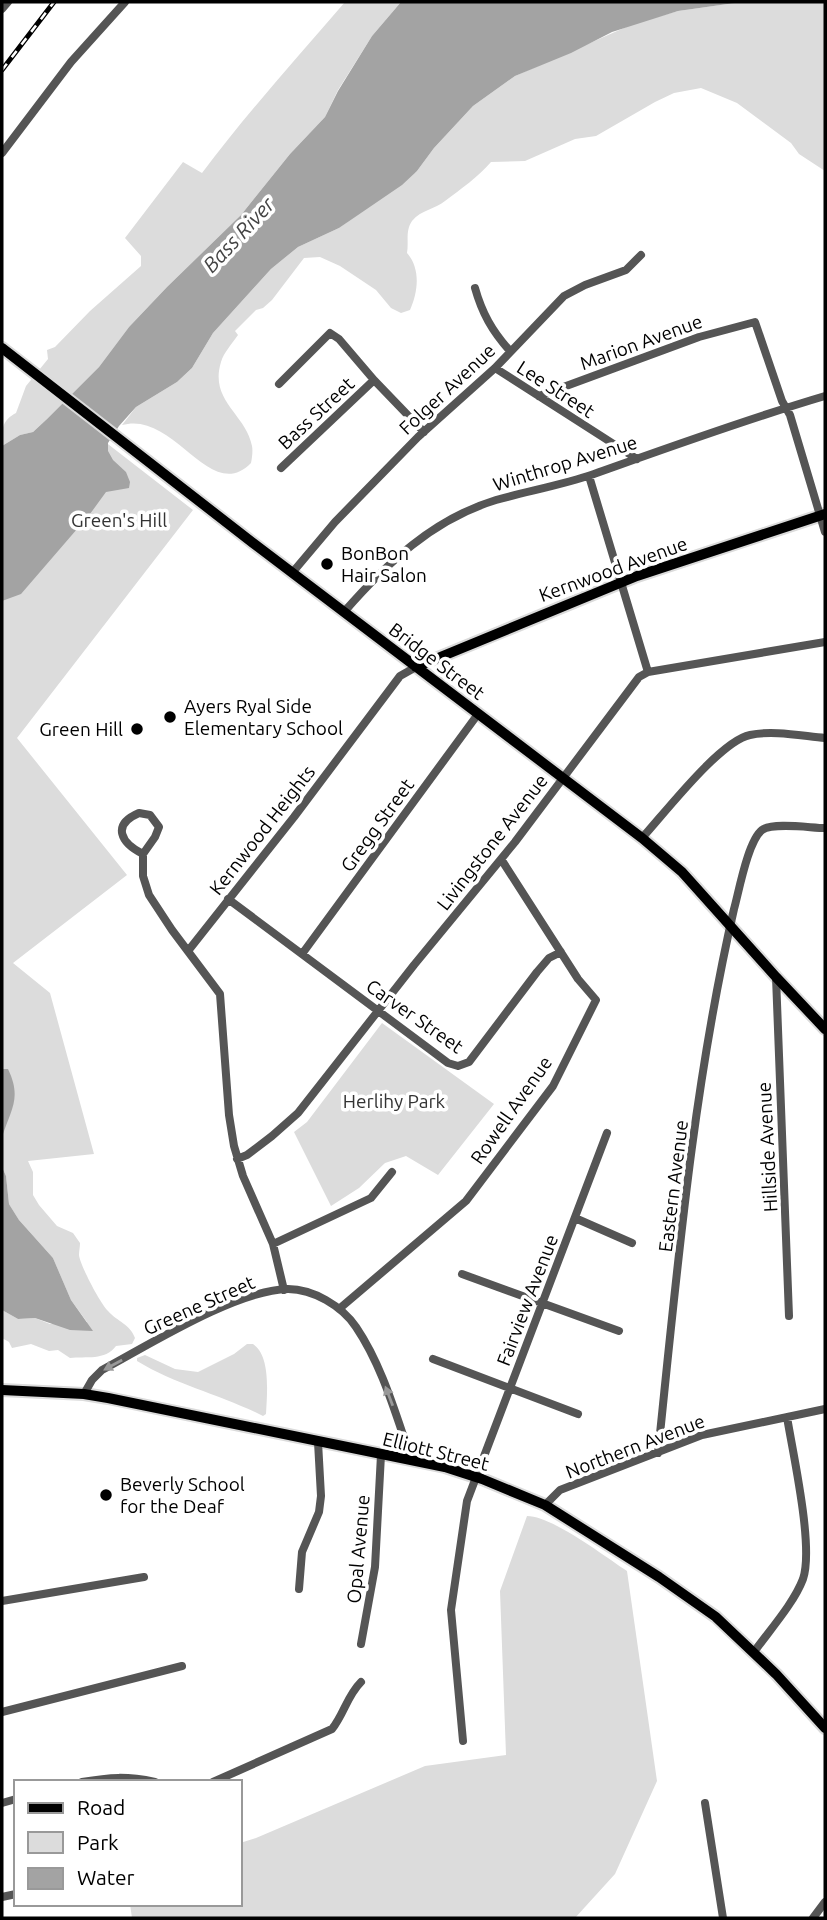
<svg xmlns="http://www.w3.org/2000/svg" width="827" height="1920" font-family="Ubuntu,sans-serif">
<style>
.green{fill:#dcdcdc}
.water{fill:#a3a3a3}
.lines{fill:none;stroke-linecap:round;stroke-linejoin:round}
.major-casing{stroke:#dbdbdb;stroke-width:14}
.minor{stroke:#555;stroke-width:8}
.major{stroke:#000;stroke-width:10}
.rail-casing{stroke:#000;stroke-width:5}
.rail{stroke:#fff;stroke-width:2.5;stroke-dasharray:8;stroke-linecap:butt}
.oneway{fill:#999}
.poi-dot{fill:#000;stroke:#fff;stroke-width:2.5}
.labels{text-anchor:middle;stroke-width:7;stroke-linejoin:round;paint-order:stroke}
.street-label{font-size:19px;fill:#000;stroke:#fff}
.park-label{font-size:19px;fill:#333;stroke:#fff}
.poi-label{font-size:19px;fill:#000;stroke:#fff;text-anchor:start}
.water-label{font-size:21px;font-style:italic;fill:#444;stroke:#fff}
</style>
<rect width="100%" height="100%" fill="#fff"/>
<!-- green -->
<path class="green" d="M345 2H401L372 36 338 90 325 117 290 154 241 215 167 287 129 327 99 367 47 419 33 432 20 435 2 446C2 430 1 421 16 413L26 386 48 359 47 350 55 347 90 311 141 266V256L125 238 183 162 202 173C247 113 297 58 345 2Z
M742 2H825V171L799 154 791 143 737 103 701 88 674 93 655 102 596 136 575 139 525 161 491 162C478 177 461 189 445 201 435 209 421 210 412 221 405 231 409 242 407 253 421 269 418 292 410 310L401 313 391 308 376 290 340 266 320 257 304 258 272 300 263 308 256 310 235 331 238 335C232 344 224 352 221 362 209 401 246 414 252 446 253 451 252 458 251 463 210 505 175 410 122 425L136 407 177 382 192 368 213 333 271 269 298 247 339 228 417 171 434 148 473 106 515 76 633 24 678 11Z
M104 441 193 510 17 738 127 875 13 963 50 993 94 1154 28 1161 33 1172V1195L39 1205 57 1226 73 1233 80 1243C80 1247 79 1251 79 1255 80 1265 100 1303 108 1311 118 1322 130 1324 135 1338L132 1344 116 1346C105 1361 86 1356 70 1358L58 1350 49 1351 31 1344 12 1348 9 1342 2 1338V1310L18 1319 35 1318 50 1324 87 1322 71 1300 53 1258 19 1220 9 1204 6 1176 2 1167V583Z
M382 1023 494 1104 438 1175 406 1156 385 1163 359 1188 331 1206 294 1132 307 1122Z
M247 1344H253C271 1356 267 1394 266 1414L263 1416C222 1395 176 1385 137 1361V1358L145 1355 175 1369 198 1372 234 1354Z
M527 1516C552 1516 604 1556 627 1571L657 1781 615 1874 575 1918H132L130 1904H240V1843L256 1838 425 1766 506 1755 500 1591Z"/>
<!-- water -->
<path class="water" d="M401 2H742L678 11 612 32 571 53 515 76 473 106 434 148 417 171 402 185 339 228 298 247 271 269 213 333 192 368 177 382 136 407 119 426 108 443V451L113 460 126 472 130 482 129 488 106 492 90 514 21 594 2 601V446L20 435 33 432 47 419 99 367 129 327 167 287 241 215 290 154 325 117 338 91 372 36Z
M2 1069H8C22 1098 11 1109 2 1137Z
M2 1167 6 1176 9 1204 19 1220 53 1258 71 1300 93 1331 70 1330 35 1318 18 1319 2 1310Z"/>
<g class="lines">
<!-- major casing -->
<g class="major-casing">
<path id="major" d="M2 348 253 543 642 838 682 872 776 977 825 1029
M416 667 637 576 825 514
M2 1390 84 1394 108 1398 445 1467 482 1479 545 1505 659 1577 716 1617 776 1674 825 1728"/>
</g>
<!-- minor -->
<path class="minor" d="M2 9 8 2
M2 153 71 62 125 2
M475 288C482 313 492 331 510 351
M495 368 637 459
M279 384 330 333 339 339 374 380 424 432
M539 396 699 337 755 322 782 401 790 415 825 532
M281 468 374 380
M589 476 648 672
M292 573 335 522 418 437 495 368 564 296 585 285 626 270 641 255
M344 612C386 564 433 519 496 500 528 491 562 485 594 474 670 447 747 419 825 396
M139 813 150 815 159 827 155 837 143 854C121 843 111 825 139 813Z
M642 838C664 814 720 741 750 735 773 730 802 736 825 738
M143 854V876L149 895 172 930 220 994 229 1115 234 1146 243 1176 273 1244 284 1290
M228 899 428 1048 448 1063 458 1066 469 1062 537 972 549 958 561 952
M188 951 294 817 400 676 416 667
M302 954 478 714
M776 977 789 1316
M237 1159 247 1155 272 1136 298 1113 414 965 515 842 639 677 648 672 825 642
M575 1218 632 1243
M273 1244 371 1198 392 1172
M462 1274 619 1331
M339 1309 466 1201 553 1086 596 1000 578 979 501 859
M433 1359 578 1414
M84 1394 92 1380 102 1370C149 1345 236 1290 288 1289 313 1289 342 1306 356 1327 383 1367 396 1416 412 1461
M658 1453C677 1271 693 1087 734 909 739 891 748 841 762 830 773 822 811 828 825 828
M545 1505 560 1490 702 1435 825 1409
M299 1589 302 1552 319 1512 321 1496 318 1442
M2 1601 144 1577
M361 1644 375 1567 381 1455
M754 1652C769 1631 794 1603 803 1579 814 1547 793 1454 787 1417
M2 1712 182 1666
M463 1741 451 1610 467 1501 607 1133
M82 1782C110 1777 127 1776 155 1782
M213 1782 332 1729C344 1714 347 1696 361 1682
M2 1803 16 1799
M705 1803 723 1918
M2 1897 16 1894
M813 1918 825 1902"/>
<!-- major -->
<use href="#major" class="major"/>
<!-- rail casing -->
<g class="rail-casing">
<path id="rail" d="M2 70 54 2"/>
</g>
<!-- rail -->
<use href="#rail" class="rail"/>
</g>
<!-- one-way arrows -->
<defs><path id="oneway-solid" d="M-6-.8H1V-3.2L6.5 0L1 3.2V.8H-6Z" transform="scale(1.75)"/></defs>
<g class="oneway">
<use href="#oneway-solid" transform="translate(113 1365) rotate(151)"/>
<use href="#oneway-solid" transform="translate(389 1396) rotate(-111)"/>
</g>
<!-- markers -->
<g class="poi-dot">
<circle cx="327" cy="564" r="7"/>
<circle cx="170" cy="717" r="7"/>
<circle cx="137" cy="729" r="7"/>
<circle cx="106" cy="1495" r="7"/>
</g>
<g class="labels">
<!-- street labels -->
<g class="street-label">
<text transform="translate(641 342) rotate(-20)" y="7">Marion Avenue</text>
<text transform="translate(447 389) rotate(-43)" y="7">Folger Avenue</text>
<text transform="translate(556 389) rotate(33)" y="7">Lee Street</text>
<text transform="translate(316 413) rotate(-43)" y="7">Bass Street</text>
<text transform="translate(565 463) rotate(-17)" y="7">Winthrop Avenue</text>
<text transform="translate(613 569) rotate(-20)" y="7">Kernwood Avenue</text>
<text transform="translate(437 661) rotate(37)" y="7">Bridge Street</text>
<text transform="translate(377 825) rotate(-54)" y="7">Gregg Street</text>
<text transform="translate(262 830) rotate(-52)" y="7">Kernwood Heights</text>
<text transform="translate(492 842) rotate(-52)" y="7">Livingstone Avenue</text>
<text transform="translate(415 1016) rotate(35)" y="7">Carver Street</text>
<text transform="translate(511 1110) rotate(-55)" y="7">Rowell Avenue</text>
<text transform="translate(767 1147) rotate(-93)" y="7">Hillside Avenue</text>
<text transform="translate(673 1186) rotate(-83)" y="7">Eastern Avenue</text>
<text transform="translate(527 1300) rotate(-69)" y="7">Fairview Avenue</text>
<text transform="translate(199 1305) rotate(-24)" y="7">Greene Street</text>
<text transform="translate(635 1446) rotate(-21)" y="7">Northern Avenue</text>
<text transform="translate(436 1451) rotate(14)" y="7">Elliott Street</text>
<text transform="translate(358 1549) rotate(-85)" y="7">Opal Avenue</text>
</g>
<!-- park labels -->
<g class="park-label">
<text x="119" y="527">Green's Hill</text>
<text x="394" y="1108">Herlihy Park</text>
</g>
<!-- poi labels -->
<g class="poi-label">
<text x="341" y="560">BonBon<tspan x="341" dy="22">Hair Salon</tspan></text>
<text x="184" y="713">Ayers Ryal Side<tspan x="184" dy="22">Elementary School</tspan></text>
<text x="123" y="736" text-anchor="end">Green Hill</text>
<text x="120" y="1491">Beverly School<tspan x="120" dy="22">for the Deaf</tspan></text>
</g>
<!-- water labels -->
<g class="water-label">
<text transform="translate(239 235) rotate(-47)" y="7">Bass River</text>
</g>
</g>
<!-- border -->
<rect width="827" height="1920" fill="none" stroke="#000000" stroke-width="7"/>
<!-- legend -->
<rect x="14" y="1780" width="228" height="126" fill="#ffffff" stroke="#999999" stroke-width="2"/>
<rect x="28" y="1803" width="35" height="10" fill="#000000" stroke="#999999" stroke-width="2"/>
<text x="77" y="1815" font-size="21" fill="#000000">Road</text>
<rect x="28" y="1832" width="35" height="21" fill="#dcdcdc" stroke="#999999" stroke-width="2"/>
<text x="77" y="1850" font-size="21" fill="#000000">Park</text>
<rect x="28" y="1868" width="35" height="21" fill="#a3a3a3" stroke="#999999" stroke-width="2"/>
<text x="77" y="1885" font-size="21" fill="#000000">Water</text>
</svg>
